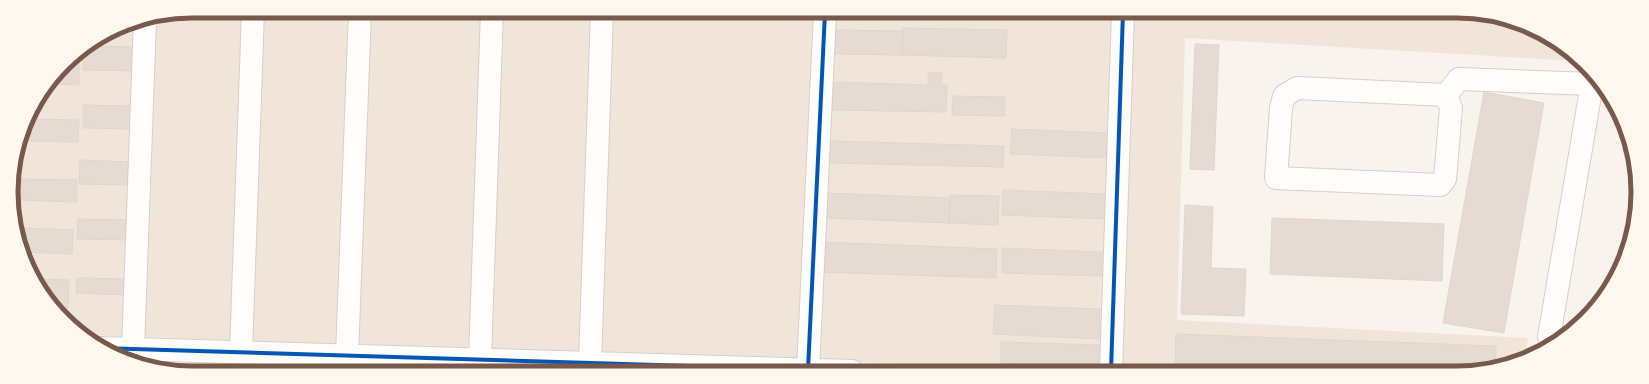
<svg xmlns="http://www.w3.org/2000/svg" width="1649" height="384" font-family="'Space Grotesk',sans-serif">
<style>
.residential{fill:#f1e5da}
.building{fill:#e5dbd3;stroke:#e1d6ce}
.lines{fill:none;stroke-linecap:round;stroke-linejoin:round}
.minor-casing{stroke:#d7cec9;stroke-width:24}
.minor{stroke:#fefdfc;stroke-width:22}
.cycleway-casing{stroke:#fff8ef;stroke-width:6}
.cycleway{stroke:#0057b8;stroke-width:4}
.rim{fill:none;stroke:#78594b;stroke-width:5}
</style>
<rect width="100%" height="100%" fill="#f8f3ed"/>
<!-- residential -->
<path class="residential" d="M192 11 1481 13 1548 35 1576 61 1185 38 1177 320 1528 338 1525 358 1480 371H1113L86 335 49 302 21 250 11 180 30 112 72 56 123 25Z"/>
<!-- building -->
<path class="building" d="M903 28 1007 30 1006 58 902 55Z
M834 30 903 31 902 55 833 54Z
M1195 44 1219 45 1214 170 1190 169Z
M89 46 138 47V71L83 70V49Z
M72 56H79V85L51 84Z
M928 73H942V85H947L946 112 832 110 833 82 928 85Z
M1484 92 1544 103 1504 333 1443 323Z
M953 96 1005 97V116L952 115Z
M83 105 133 106V129L83 128Z
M28 119 79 120 78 142 22 141Z
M1012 129 1110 133 1109 158 1010 154Z
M830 141 1004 146 1003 167 829 163Z
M80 160 131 162V185L79 184Z
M12 177H22L21 200H14Z
M22 179 77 180V202L21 200Z
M1003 190 1108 194 1107 219 1002 215Z
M826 193 950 198 949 223 825 218Z
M950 195 999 196 998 225 949 223Z
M1185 205 1213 207 1211 268 1246 269 1244 316 1181 314Z
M1272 218 1444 224 1442 281 1270 274Z
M78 219 131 220V240L77 239Z
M21 228 73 230 72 254 22 252 20 248Z
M18 232H21L20 248Z
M822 242 997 249 996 278 821 272Z
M1002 248 1102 252 1101 276 1002 273Z
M77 278 127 279 126 295 76 293Z
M36 279 69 280 68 308 54 307 49 302Z
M995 305 1100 309 1099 339 993 334Z
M1176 334 1496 346 1495 367 1480 371H1256L1175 369Z
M1001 342 1102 345 1101 367 1001 363Z"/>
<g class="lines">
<!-- minor casing -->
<g class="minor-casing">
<path id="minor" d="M1446 95 1451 108 1445 179 1440 185 1276 178 1281 108 1284 96 1297 88 1446 95 1459 79 1592 84 1549 337 1559 339
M100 348 852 371
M133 349 145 20
M241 352 253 11
M347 355 360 11
M480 359 492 11
M590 363 602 12
M808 370 825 12
M1111 371 1123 12"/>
</g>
<!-- minor -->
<use href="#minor" class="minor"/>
<!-- cycleway casing -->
<g class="cycleway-casing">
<path id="cycleway" d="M100 348 852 371
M808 370 825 12
M1111 371 1123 12"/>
</g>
<!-- cycleway -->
<use href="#cycleway" class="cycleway"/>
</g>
<!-- crop -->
<path d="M0 0H1649V384H0ZM192 18H1457A174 174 0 0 1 1631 192V192A174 174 0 0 1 1457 366H192A174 174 0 0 1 18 192V192A174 174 0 0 1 192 18Z" fill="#fff8ef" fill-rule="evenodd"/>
<path class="rim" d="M192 18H1457A174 174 0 0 1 1631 192V192A174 174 0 0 1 1457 366H192A174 174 0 0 1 18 192V192A174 174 0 0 1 192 18Z"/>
</svg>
